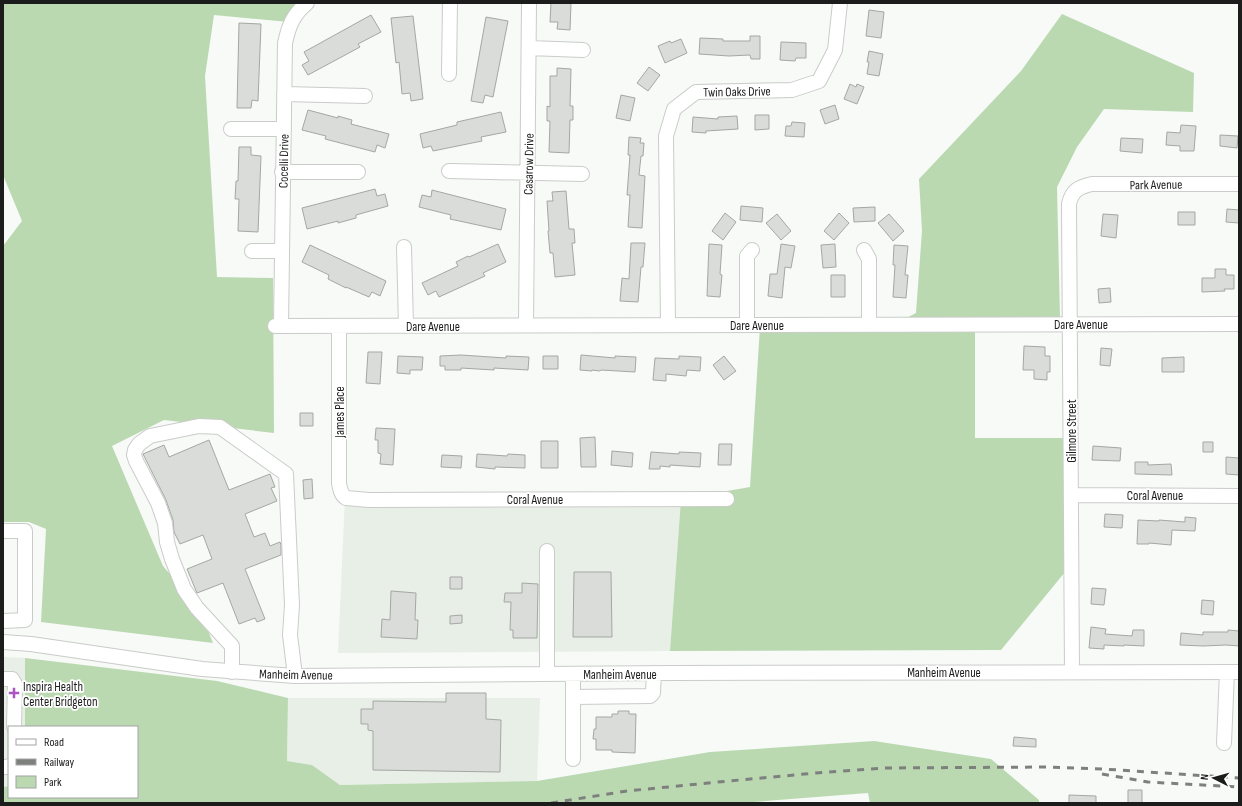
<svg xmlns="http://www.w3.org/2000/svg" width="1242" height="806" font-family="'Sofia Sans Condensed',sans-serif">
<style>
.built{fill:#e8efe6}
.green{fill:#bad9b1}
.building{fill:#d9dcd9;stroke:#a5a7a4}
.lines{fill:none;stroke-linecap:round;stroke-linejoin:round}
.minor-casing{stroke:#c9ccc9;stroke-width:16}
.minor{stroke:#fff;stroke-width:14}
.rail{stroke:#7e807e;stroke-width:3;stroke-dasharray:7 7;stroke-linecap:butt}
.poi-dot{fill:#ab54c2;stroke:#fff;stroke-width:1.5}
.labels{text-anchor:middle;stroke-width:3.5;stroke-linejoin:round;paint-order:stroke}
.street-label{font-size:13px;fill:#1b1c1b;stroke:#fff}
.poi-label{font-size:13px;fill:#1b1c1b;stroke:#fff;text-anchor:start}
</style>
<rect width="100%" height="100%" fill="#f7faf7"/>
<!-- built -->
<path class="built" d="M345 497 681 499 670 651 338 653Z
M3 657 25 658V727H9V786L3 787Z
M288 698H540L537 781 340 785 312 765 287 761Z"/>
<!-- green -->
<path class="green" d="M3 3H312L289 22 214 15 205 76 217 277 273 278 274 433 164 420 112 446 163 566 199 608 213 643 41 622 46 529 29 522H3V246L22 221 3 175Z
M1062 14 1194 73 1193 112 1104 109 1077 147 1057 187 1060 317H975V438H1070V566L1001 650 670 651 681 499 750 487 760 326H891L916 313 922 231 919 179 1021 71Z
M25 658 217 681 288 698 287 761 312 765 340 785 537 781 710 752 874 741 991 759 1039 800V803H870L868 793 740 803H3V787L9 786V797H137V727H25Z"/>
<!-- building -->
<path class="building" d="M551 3H571L570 30 557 29 558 22H550Z
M869 10 884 12 881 38 866 36Z
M371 15 381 32 358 44 360 47 308 75 302 65 309 61 304 52Z
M413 16 423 99 411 101 410 93 402 94 399 62 396 63 391 18Z
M486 17 508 21 493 97 485 95 483 103 471 101Z
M239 23 261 24 258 101 252 100 251 108H237Z
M750 36H760V59H751L750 55 729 56 699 54 700 38 723 39V41H750Z
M681 39 687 53 665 63 658 46 670 41 671 43Z
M781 42 806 43V58H796L795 61 780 60Z
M869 51 883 54 879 76 867 74 869 62H867Z
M649 67 660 75 648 91 637 83Z
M557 68 571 69 570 106H573V120H570L569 153 549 152 550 121H547V106L550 107V76H557Z
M850 84 856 87 857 84 864 87 857 104 844 99Z
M621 95 635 98 630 121 616 118Z
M835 105 839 119 825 124 820 110Z
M308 110 338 118V116L352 120 351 124 389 134 385 148 377 145 375 152 325 139 326 136 302 130Z
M501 112 506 132 481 137 482 141 433 151 431 146 423 148 420 134 457 125V122Z
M755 115H769V129L755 130Z
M737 116 738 129 706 131V133L692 132 693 117 718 119V117Z
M792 122 805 123 804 137 785 136 786 126H791Z
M1181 125 1196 126 1194 151H1180V146L1166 145 1167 132 1180 133Z
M1220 135 1238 136 1237 148 1220 146Z
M629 137 641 138 640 143H644L643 156H641L639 175 645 176 642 228 628 227 630 195H627L630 155H628Z
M1121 138 1143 139 1142 153 1120 151Z
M239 147H251V155L261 156 258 232 238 231 239 199H235L236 181H238Z
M375 189 377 196 385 194 388 206 356 215V218L338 223V221L307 229 302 208Z
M432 190 506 209 501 230 450 219 451 215 419 207 422 195 431 197Z
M566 191 569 229H574L575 243H572L575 275 555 277 553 253H550L548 231H549L547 201H553L552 192Z
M741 206 763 208 762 222 740 220Z
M875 207V221L854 222 853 208Z
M1227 209 1239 210V223L1226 222Z
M1178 212H1195V225H1178Z
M725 213 736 222 723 240 712 231Z
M839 213 849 223 834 240 824 231Z
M777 214 791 231 781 240 766 223Z
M889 214 904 231 893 241 878 223Z
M1103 214 1118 215 1116 238 1101 236Z
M631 243H645L643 267H641L638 302 620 301 622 278 629 279Z
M498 244 506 262 483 273 485 276 439 297 436 291 428 295 422 283 458 266 456 262 468 256 469 257Z
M709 244 722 245 720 274 722 275 720 297 707 296Z
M781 244 795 246 791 268 785 267 782 298 768 296 770 274H777Z
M835 244 836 267 823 268 821 245Z
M310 245 386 281 380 296 372 292 369 297 346 287V288L328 279 329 275 302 262Z
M894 245 908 246 905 275H908L906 298 893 297 895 265H893Z
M1215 269H1226V275H1234V289H1224L1225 291 1202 292V278H1215Z
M831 275H845V297H831Z
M1110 288 1111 302 1099 303 1098 289Z
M1024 346 1045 347V356H1050V372H1047V380L1034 379V370H1023Z
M1101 348 1112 349 1110 366 1100 365Z
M368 352H382L380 384 366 383Z
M461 355 506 358V356L529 357 528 370 494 368V370L461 368V370H445V366H440V356Z
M581 355 615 358V356L636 357 635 372 601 370 600 371 592 370V371L580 370Z
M398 356 423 357 422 370H410V374L397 373Z
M543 356H558V369H543Z
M679 356 701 357 700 371 687 370 686 376 666 374V381L653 380 655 358 679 359Z
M724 356 736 371 724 380 713 365Z
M1184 357V372H1162V358Z
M300 413H313V426H300Z
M376 428 395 429 393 465 380 464 381 454 378 453V440H375Z
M595 437 596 467H581L580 438Z
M209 440 229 490 270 474 275 487 271 488 277 501 245 514 254 537 265 533 270 546 280 542 281 545V555L245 569 265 619 257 622 255 618 239 624 223 583 197 593 187 569 212 559 203 535 180 544 174 532 173 520 166 500 143 454 164 445 169 457Z
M541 441H558V468H541Z
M1203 442H1213V452H1203Z
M719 444H732L731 465H718Z
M1093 446 1121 448 1120 461 1092 460Z
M612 451 633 453 632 467 611 465Z
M651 452 679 454V452L701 453 700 467 670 465V467L660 466V469H649Z
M477 454 507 456 508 454 525 455V468L495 467V469L476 467Z
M442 455 462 456 461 468 441 467Z
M1226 457 1239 458V475L1226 474Z
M1135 462H1148V465L1171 464 1172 475 1135 474Z
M312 479 313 498 304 499 303 480Z
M1105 514 1123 515 1122 528 1104 527Z
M1185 517 1196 518 1195 531 1172 530 1171 545 1149 543V544H1137L1138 520 1159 521V520L1185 522Z
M574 572H611L612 637H573Z
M450 577H462V589H450Z
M522 583 538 584 537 638H513V630H510L511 602H504L505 593H522Z
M1092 588 1106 589 1104 605 1091 604Z
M391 591 416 593 415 620H418L417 639 381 637 382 619 390 620Z
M1202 600 1214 601 1213 615 1201 614Z
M462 615V623L450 624V616Z
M1091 627 1106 629 1105 634 1132 636 1133 630H1144V646L1124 645V646L1104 645V649L1089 648Z
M1228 630 1239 631V646L1226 645 1203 646 1180 645 1181 633 1203 635V632H1228Z
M446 693H486V719L501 720 500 772 373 770V731L368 730V724H361V709H373V701L446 702Z
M618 711H629V714H636L635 753 612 752V750H596V739H593L594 729H596V717H612V714H618Z
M1014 737 1036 739V747L1013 746Z
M1128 790H1142V803H1128Z
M1069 795 1096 796V803H1069Z"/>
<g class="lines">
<!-- minor casing -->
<g class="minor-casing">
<path id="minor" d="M529 48 583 50
M449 74 450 3
M284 94 365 96
M231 129H284
M449 171 582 174
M282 172H358
M404 247 406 326
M864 250 869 259V325
M252 251H282
M526 325 529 3
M668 325 666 136 674 109 696 92 792 90 819 81 835 50 840 3
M747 325V256L752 250
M275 326 1239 324
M281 326 285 43C289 25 293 15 307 3
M339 326V483C340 489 341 495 346 498L369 500 727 499
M1071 495 1239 496
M3 531H25V620L3 621
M547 551V674
M3 642 31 644 202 669 295 676 672 673 1239 672
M232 672V646L197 608 184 589 172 559 167 542 165 523 158 503 136 461 134 455 135 450 139 444 150 436 199 426 220 427 286 474 292 605 290 635 295 676
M1072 672 1069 204C1072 190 1079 187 1092 184H1239
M573 674V759
M3 679H12L15 684 14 727
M573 697 650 696 653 693 654 673
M1224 743 1227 672
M3 767H8L9 766"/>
</g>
<!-- minor -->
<use href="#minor" class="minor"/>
<!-- rail -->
<path class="rail" d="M1102 774 1148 782 1239 787
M551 803 627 791 729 781 816 773 885 768 1046 767 1103 769 1239 778"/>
</g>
<!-- markers -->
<path class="poi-dot" d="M12 687h4v4h4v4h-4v4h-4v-4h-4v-4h4z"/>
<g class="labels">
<!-- street labels -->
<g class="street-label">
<text transform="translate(737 91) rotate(-1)" y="5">Twin Oaks Drive</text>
<text transform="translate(283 161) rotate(-89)" y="5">Cocelli Drive</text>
<text transform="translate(528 164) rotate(-89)" y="5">Casarow Drive</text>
<text transform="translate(1156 184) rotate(-1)" y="5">Park Avenue</text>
<text x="1081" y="329">Dare Avenue</text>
<text x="757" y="330">Dare Avenue</text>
<text x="433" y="331">Dare Avenue</text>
<text transform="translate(339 412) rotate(-90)" y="5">James Place</text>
<text transform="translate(1071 431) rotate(-90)" y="5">Gilmore Street</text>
<text x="1155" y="500">Coral Avenue</text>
<text x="535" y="504">Coral Avenue</text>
<text x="944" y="677">Manheim Avenue</text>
<text transform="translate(296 674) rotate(1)" y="5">Manheim Avenue</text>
<text x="620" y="679">Manheim Avenue</text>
</g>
<!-- poi labels -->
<g class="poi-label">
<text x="23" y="691">Inspira Health<tspan x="23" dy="15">Center Bridgeton</tspan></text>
</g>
</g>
<!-- border -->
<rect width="1242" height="806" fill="none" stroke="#1b1c1b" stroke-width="8"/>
<!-- legend -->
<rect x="8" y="726" width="130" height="72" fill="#ffffff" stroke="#a4a4a4"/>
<rect x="16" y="739" width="20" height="6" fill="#ffffff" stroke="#a4a4a4"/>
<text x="44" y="746" font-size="12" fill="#1b1c1b">Road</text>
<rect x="16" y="759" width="20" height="6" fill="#7e807e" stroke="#a4a4a4"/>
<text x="44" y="766" font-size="12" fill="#1b1c1b">Railway</text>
<rect x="16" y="776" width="20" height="12" fill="#bad9b1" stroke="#a4a4a4"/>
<text x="44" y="786" font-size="12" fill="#1b1c1b">Park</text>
<!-- north arrow -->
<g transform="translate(1214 778) rotate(276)" stroke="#ffffff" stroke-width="3" paint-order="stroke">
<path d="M0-3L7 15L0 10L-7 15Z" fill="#1b1c1b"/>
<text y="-6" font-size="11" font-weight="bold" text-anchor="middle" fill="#1b1c1b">N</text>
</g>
</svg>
